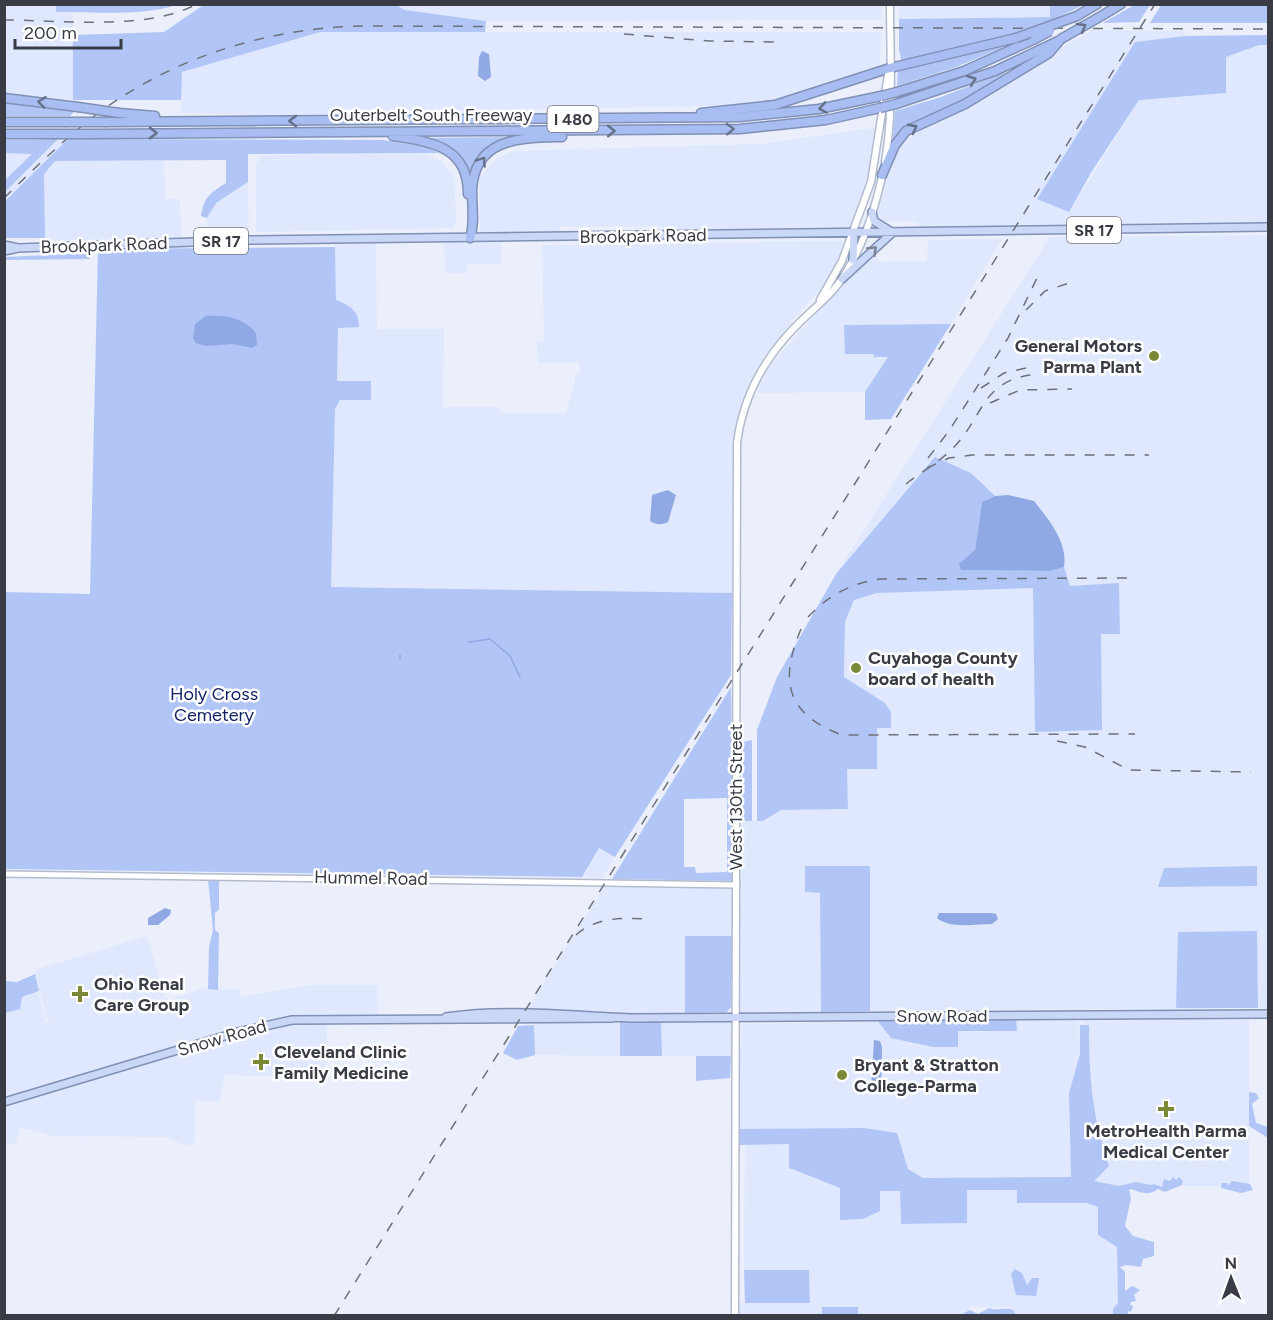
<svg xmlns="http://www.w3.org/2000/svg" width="1273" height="1320" font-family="Figtree,sans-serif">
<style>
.built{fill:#dfe8fe;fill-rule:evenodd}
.green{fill:#b1c6f7;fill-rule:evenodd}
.water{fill:#90a9e5}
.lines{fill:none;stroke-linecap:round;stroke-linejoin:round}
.stream{stroke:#90a9e5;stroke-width:1.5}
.tertiary-casing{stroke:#b3bbce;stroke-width:8}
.secondary-casing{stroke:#b3bbce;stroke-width:9}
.primary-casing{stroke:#8190b5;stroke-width:10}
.motorway-casing{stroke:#8190b5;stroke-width:11}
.tertiary{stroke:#fff;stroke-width:5}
.secondary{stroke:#fff;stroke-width:6}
.primary{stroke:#cbd7f7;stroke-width:7}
.motorway{stroke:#a8bdf2;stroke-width:8}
.rail{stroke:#6d717a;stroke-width:1.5;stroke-dasharray:10 10;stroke-linecap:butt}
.motorway-bridge-casing{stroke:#8190b5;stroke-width:11;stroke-linecap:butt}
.motorway-bridge{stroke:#a8bdf2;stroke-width:8}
.oneway{stroke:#65708a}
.oneway2{stroke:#7b8295}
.poi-dot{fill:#7b8836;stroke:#fff;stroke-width:2}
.labels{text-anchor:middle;stroke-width:5;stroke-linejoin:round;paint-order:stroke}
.shield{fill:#fff;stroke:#74767c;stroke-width:1.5}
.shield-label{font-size:16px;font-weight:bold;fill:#393c44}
.street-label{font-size:18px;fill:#393c44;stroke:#fff}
.poi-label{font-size:18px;font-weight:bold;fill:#393c44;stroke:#fff;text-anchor:start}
.park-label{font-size:18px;fill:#112166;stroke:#fff}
</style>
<rect width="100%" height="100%" fill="#eaeffb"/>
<!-- built -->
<path class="built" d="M4 5H56V12H73V100L5 93Z
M396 5H882L881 20 486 21 405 10Z
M899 5H1050V17L899 19Z
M1093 30 1185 31V36L1135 42 1038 199 1069 212 1139 100 1226 93V57L1259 45H1268V224L918 229V222L880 221 876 217 885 189 881 188 889 152 921 130 974 105 1010 77Z
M320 32H882L879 68 789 97 743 105 270 115 181 113V73L243 50Z
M880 127 868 186 852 230 663 233V226L560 227V232L480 233 479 178 497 158 514 151 761 144Z
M58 139H68L5 200V192Z
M5 153H33L5 180Z
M426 154 441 161 454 177 456 222 452 228 256 232V164L262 155Z
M54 161H164L165 199H180L181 239 45 243 44 174Z
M248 182 249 237 207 238V218L216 203Z
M1268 235V1008L870 1011V866H805L820 892 821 1015 738 1016 742 821H763L781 810 848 809 847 769 877 728H891L885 703 844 677 845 622 854 600 877 593 1014 587 836 574 1050 237ZM1119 584 1120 633 1101 634ZM1257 866V886H1158Z
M999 239 1001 240 951 324 844 325 874 357H889L865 392 757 393 768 369 843 281 871 254 878 257V262L927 261 928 240Z
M845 241 831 275 820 291 790 322H798L772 351 737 431 732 593 330 587 335 409 340 400H371V381H337L338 327H359L336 301 335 244 376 243 377 329H444L443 407H499L500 413H566L575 382 574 374 580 373 579 362 538 363 537 342H544L542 245Z
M444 242H501V264H467L466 273H445Z
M599 848 615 857 603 878 582 877Z
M607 883 736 885 734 936H685V1016L620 1017V1056L535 1055 534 1014H524Z
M147 936 165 997 169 1000 205 988 240 990 241 997 312 985H378L377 1022H327L326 1077 224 1075 220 1102 195 1101 194 1143 184 1146 169 1137 53 1136 20 1127 16 1144 5 1143 4 1013 19 1009 22 997 38 992 46 1023 51 1022 47 1018 35 974 38 969Z
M1079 1017 1080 1054 1069 1093 1071 1177 923 1178 908 1169 864 1128 739 1129 737 1046H742V1027L745 1024Z
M661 1020H734V1056H662Z
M1083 1020H1249V1186H1084Z
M745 1144H789V1169L840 1188V1220L863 1219 880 1211V1191H900L901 1224 967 1223 966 1190H1017L1018 1203H1087L1098 1207V1235L1117 1247 1118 1303 1113 1309V1315H1011L1010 1307H969V1315L858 1316V1308L822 1307V1315L737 1316V1303L810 1302 809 1270H744Z"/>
<!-- green -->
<path class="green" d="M205 4 396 5 405 10 486 21 485 32H320L182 72 181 100H73V35L164 32Z
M56 5V4L175 5C149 16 86 12 56 12Z
M1050 5H1083C1026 36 964 48 902 63L899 50V19L1050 17Z
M1134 5H1150L1139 22 1103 23Z
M1161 5H1268V23H1150Z
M1268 35V45H1259L1226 57V93L1139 100 1092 171 1069 212 1037 199 1135 42 1185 36Z
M1019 41 956 67 897 86 898 70Z
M1006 72 964 102 912 126 892 147 895 111 941 97Z
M4 101 77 109 70 116H5Z
M511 137 502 141 469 179 465 168 421 138Z
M58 139 5 192V180L32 154 5 153V140Z
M68 139 383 140 427 147 439 153 248 154V182L216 203 207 218 201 216C204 197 210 193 226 183V160L55 161 44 174 45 238H5V201Z
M335 247 336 300C351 306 359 311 359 327L338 328 337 381H371V400H340L335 409 331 587 732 593 731 675 615 857 599 848 582 877 5 869V592L90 594 98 249Z
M91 253 90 259 5 260V257Z
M951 324 891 419 865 420V392L888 357H874L873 354H845L844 325Z
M935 457 971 473 995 496 982 502 975 550 961 570 1050 571 1064 567 1070 586 1119 583 1120 634H1101L1102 730 1035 732 1033 588 877 593 854 600 845 622 844 677 885 703 891 712V728H877V769H847L848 809 781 810 763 821H757V730L777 677 836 574Z
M731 687 734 881 612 879ZM727 798V872L696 873 695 867H684V799Z
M752 740V821H742L743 742Z
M805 866H870V1011L821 1012 820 893 805 892Z
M1257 866V886L1158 887 1164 868Z
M208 879H219V910L215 913V930L219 933 218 990 208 989 209 947 213 930Z
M1257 931 1258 1008H1176L1178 932Z
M685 936H734V980H731V1007L727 1012 685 1013Z
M35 974 39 991 22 997 20 1009 5 1013V981L17 982Z
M1016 1018 1017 1031H958V1047H933L891 1038 877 1020Z
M620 1022H661L662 1056H620Z
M534 1025 535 1055 517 1060 503 1053 518 1026Z
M1080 1025H1089C1089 1078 1092 1115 1109 1166L1094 1181 1119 1186 1136 1182 1151 1185 1154 1184 1162 1187 1164 1179 1170 1181 1173 1177 1176 1180 1179 1177 1183 1181 1182 1185 1165 1192 1158 1189C1149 1196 1141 1193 1131 1189L1129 1190 1131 1198 1125 1226 1133 1236 1154 1242V1256L1143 1259 1141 1267 1126 1265 1120 1267 1125 1272V1291L1132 1286 1140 1290 1134 1295 1136 1301 1131 1302 1130 1305 1133 1306 1131 1312 1128 1311V1315H1113V1309L1118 1303 1117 1247 1098 1235V1207L1087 1203H1017V1190H967V1223L901 1224 900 1191H880V1211L863 1219 840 1220V1188L789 1168V1144L739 1145V1129L864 1128 897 1133 908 1169 923 1178 1071 1177 1069 1093 1080 1054Z
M696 1056H731L730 1078 696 1081Z
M1249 1092 1256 1093 1259 1098 1252 1104 1256 1123 1268 1127V1138L1249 1126Z
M1232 1181 1250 1184 1253 1190 1241 1193 1221 1188 1222 1183H1227L1228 1186Z
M1015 1269 1022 1273 1027 1285 1032 1278H1039L1036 1296 1016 1295 1011 1274Z
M744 1270H809L810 1303H745Z
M822 1307H858V1315H822Z
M989 1308C998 1311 1004 1307 1013 1310L1016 1315H965L964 1313 970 1310 978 1314Z"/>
<!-- water -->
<path class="water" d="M482 51 489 54 491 77 485 81 478 76 479 57Z
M206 316C226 315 243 317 256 333L257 345 252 348 233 344 206 346 196 343 193 338 195 324Z
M668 490 676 495 668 522C662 525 656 525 650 521L652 495Z
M1008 495 1034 501C1049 520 1068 542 1064 567L1050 571 961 570 959 564 975 550 982 502 995 496Z
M165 908 171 910 170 915 158 925H148V918Z
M939 913H991L996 914 998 919 992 924C976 924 950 929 937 918Z
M874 1040 880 1041 882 1047 881 1092 878 1094 871 1088Z"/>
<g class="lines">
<!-- stream -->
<path class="stream" d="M469 642 490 639 510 656 520 677
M400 655V658"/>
<!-- tertiary casing -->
<g class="tertiary-casing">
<path id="tertiary" d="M4 874 737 885"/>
</g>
<!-- secondary casing -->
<g class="secondary-casing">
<path id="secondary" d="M885 162C894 108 890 58 890 4
M820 300 842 261 871 182 889 68
M735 1316 737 443C743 396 766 355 800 322 813 309 828 298 839 283 862 251 875 210 883 172"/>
</g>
<!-- primary casing -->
<g class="primary-casing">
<path id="primary" d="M872 212 874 221 890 231
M4 245 18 248
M4 251 18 248 252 240 1268 227
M853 260 854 232
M842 279 893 232
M446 1017C506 1008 574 1016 634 1018L1268 1014
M4 1102 238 1032 292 1020 613 1018"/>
</g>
<!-- motorway casing -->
<g class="motorway-casing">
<path id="motorway" d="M1103 15 1121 4
M1077 16 1097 4
M897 92 964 71 1035 39
M4 98 78 107
M896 104 995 71 1058 41
M119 113 155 116
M701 113 775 105 890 68 1016 38
M4 122H64
M107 122 740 117 819 109 881 96
M4 134H52
M95 134 740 129 826 120 880 108
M393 136C431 142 468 146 468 194
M882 175 895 145 906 131 965 104 1049 53 1061 39
M470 238C475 223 472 207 472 191 474 137 521 138 562 137"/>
</g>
<!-- tertiary -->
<use href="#tertiary" class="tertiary"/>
<!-- secondary -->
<use href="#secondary" class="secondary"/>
<!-- primary -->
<use href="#primary" class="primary"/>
<!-- motorway -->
<use href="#motorway" class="motorway"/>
<!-- rail -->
<path class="rail" d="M4 20C60 20 148 31 197 4
M624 34 709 41 779 42
M4 198C33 170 61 142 93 117 169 59 263 29 358 26L1268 29
M1026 310 1045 291 1072 282
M981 388 1004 373 1030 367
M990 403 1020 390 1072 389
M928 458 949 431 1008 338 1038 276
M927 468 949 458 972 455H1149
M906 484C921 472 938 463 951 450 985 418 979 378 1040 374
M808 617C829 595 851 583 881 579L1135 578
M801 629C779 681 786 714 842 735L1135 734
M1057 741 1085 747 1129 770 1251 772
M576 935C597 916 624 918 651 919
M334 1316 1155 4"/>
<!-- motorway-bridge casing -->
<g class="motorway-bridge-casing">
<path id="motorway-bridge" d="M1016 38 1077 16
M1035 39 1050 31
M1061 39 1103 15
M881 96 897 92
M78 107 119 113
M880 108 896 104
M64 122H107
M52 134H95"/>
</g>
<!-- motorway-bridge -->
<use href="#motorway-bridge" class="motorway-bridge"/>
</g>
<!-- one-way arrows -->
<defs><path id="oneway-chevron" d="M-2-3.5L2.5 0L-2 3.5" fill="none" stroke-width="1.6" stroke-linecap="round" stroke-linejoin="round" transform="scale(1.5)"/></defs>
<g class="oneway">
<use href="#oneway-chevron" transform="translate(1082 27) rotate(-30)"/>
<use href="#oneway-chevron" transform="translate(972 80) rotate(-21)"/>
<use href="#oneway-chevron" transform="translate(42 102) rotate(-173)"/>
<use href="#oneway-chevron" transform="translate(823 108) rotate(171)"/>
<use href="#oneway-chevron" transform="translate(293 121) rotate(180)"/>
<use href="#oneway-chevron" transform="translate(913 128) rotate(-28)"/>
<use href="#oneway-chevron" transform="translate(730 129) rotate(-2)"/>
<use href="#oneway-chevron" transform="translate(611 131) rotate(-1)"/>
<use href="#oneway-chevron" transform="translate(153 133)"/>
<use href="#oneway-chevron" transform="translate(482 161) rotate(-55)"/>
</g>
<use class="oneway2" href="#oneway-chevron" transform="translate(873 250) rotate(-44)"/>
<!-- markers -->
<g class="poi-dot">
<circle cx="1154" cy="356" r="6"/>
<circle cx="856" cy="668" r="6"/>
<path d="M77 985h6v6h6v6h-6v6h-6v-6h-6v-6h6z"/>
<path d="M258 1053h6v6h6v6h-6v6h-6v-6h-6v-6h6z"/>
<circle cx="842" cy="1075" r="6"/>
<path d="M1163 1100h6v6h6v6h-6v6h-6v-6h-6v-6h6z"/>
</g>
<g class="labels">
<!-- shield labels -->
<g class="shield">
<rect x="547.5" y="106" width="51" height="26" rx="4.5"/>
<rect x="1067" y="217" width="54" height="26" rx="4.5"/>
<rect x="194" y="228" width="54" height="26" rx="4.5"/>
</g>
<g class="shield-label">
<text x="573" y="125">I 480</text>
<text x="1094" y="236">SR 17</text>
<text x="221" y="247">SR 17</text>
</g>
<!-- street labels -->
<g class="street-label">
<text x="431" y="121">Outerbelt South Freeway</text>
<text transform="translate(643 236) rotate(-1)" y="6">Brookpark Road</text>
<text transform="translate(104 245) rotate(-2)" y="6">Brookpark Road</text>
<text transform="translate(736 797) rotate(-90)" y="6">West 130th Street</text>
<text transform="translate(371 878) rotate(1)" y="6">Hummel Road</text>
<text x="942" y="1022">Snow Road</text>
<text transform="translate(222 1038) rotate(-16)" y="6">Snow Road</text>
</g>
<!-- poi labels -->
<g class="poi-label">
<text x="1142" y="352" text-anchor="end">General Motors<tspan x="1142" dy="21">Parma Plant</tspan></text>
<text x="868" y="664">Cuyahoga County<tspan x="868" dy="21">board of health</tspan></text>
<text x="94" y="990">Ohio Renal<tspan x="94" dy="21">Care Group</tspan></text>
<text x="274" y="1058">Cleveland Clinic<tspan x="274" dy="21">Family Medicine</tspan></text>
<text x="854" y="1071">Bryant &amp; Stratton<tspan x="854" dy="21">College-Parma</tspan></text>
<text x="1166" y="1137" text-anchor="middle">MetroHealth Parma<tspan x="1166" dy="21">Medical Center</tspan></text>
</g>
<!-- park labels -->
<g class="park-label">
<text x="214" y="700">Holy Cross<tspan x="214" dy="21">Cemetery</tspan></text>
</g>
</g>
<!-- border -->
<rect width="1273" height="1320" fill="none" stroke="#393c44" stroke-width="12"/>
<!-- north arrow -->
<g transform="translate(1231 1278) rotate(359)" stroke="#ffffff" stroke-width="4.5" paint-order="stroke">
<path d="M0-4.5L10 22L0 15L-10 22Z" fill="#393c44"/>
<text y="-9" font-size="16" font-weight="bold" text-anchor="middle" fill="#393c44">N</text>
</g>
<!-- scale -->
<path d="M15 39v9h106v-9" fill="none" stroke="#393c44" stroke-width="3"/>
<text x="24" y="39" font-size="18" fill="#393c44" stroke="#ffffff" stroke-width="4.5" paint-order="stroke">200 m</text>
</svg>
